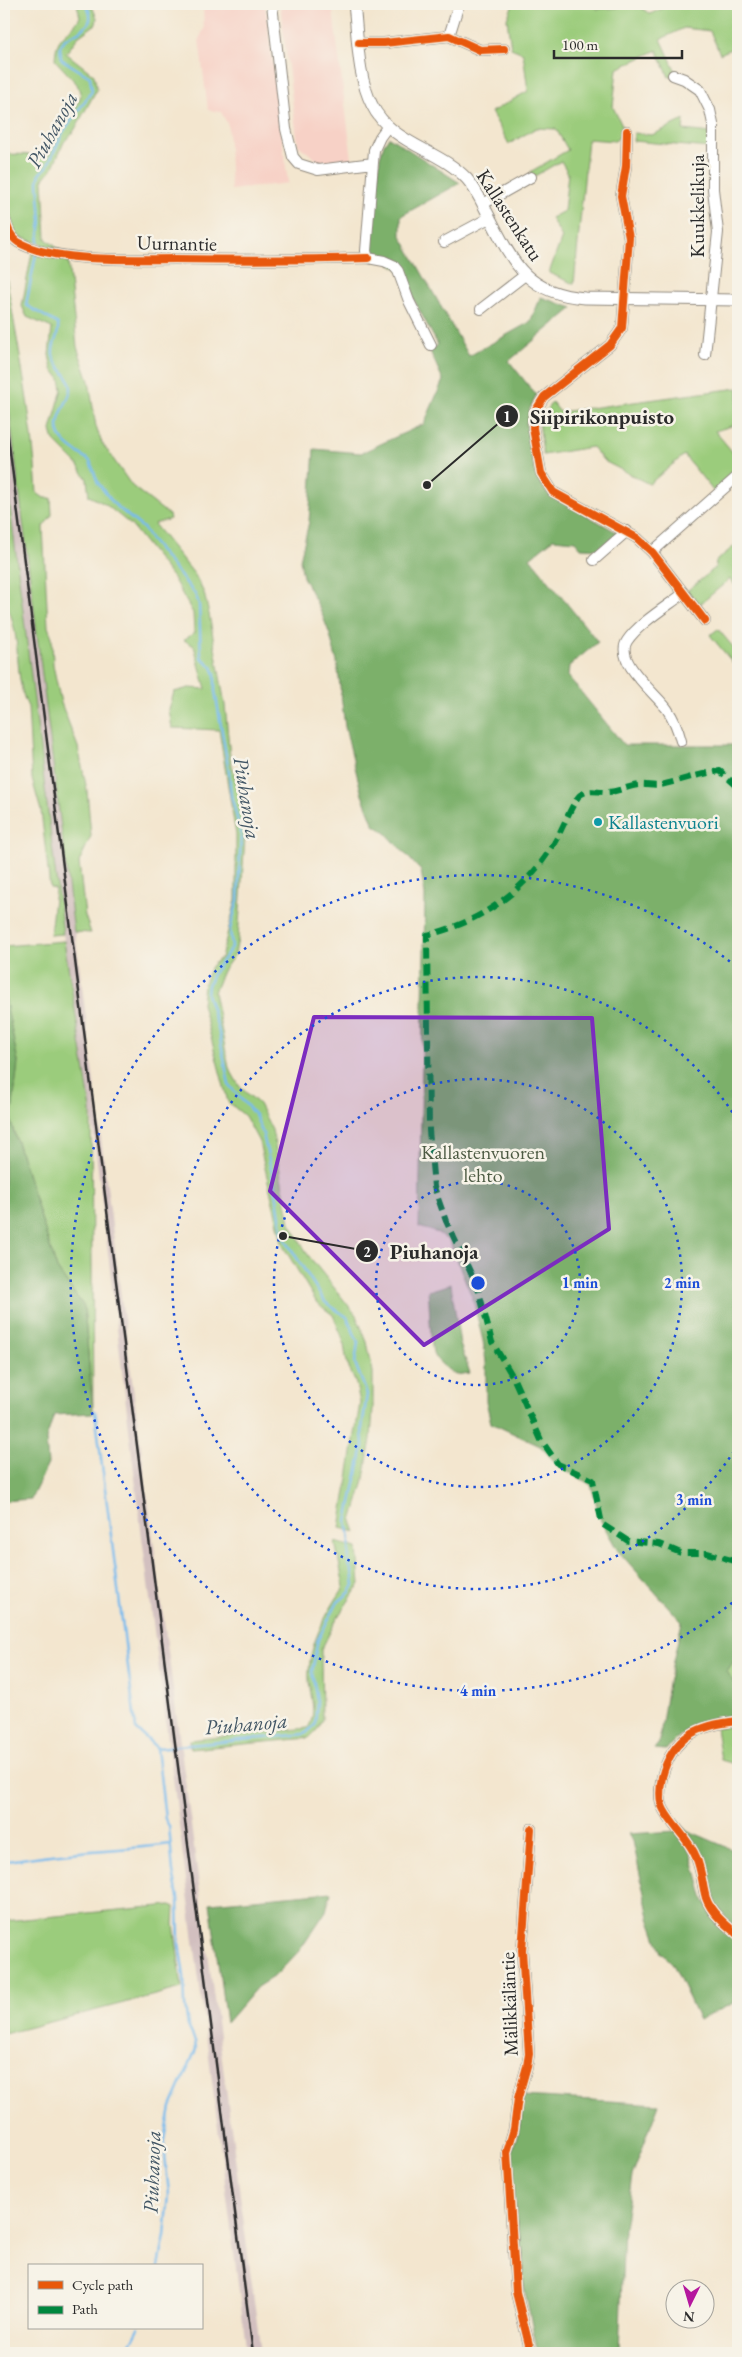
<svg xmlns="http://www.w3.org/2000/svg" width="742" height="2357" font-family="'EB Garamond',serif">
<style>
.built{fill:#f7d1c6}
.industrial{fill:#d2bfbf}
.green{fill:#9bcc7b;stroke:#637c53}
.forest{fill:#7cb06b;stroke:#546e4b}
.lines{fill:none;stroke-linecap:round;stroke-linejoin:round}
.stream{stroke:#78bbed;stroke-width:2.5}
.minor-casing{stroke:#8f887d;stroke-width:12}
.tertiary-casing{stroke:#8f887d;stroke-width:13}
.minor{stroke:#fff;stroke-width:10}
.tertiary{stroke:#fff;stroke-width:11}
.rail{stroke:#2b2b2b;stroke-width:2.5}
.quiet{stroke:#00873e;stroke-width:6;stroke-dasharray:12 6;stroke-linecap:butt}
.cycleway-casing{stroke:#f7f3e8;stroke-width:11}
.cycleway{stroke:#e8590c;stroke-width:8}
.marked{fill:#7b2cbf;fill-opacity:0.2;stroke:#7b2cbf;stroke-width:4;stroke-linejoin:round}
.ring{fill:none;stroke:#1d4ed8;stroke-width:2.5;stroke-dasharray:2.5 5}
.culture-dot{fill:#0f9aa8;stroke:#f7f3e8;stroke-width:2}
.labels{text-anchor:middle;stroke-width:5;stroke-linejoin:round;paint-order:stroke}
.street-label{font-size:20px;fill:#2b2b2b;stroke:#f7f3e8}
.culture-label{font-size:20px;fill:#0d838f;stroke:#f7f3e8;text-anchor:start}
.park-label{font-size:20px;fill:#4d5b43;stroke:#f7f3e8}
.water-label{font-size:21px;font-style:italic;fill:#425665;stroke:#f7f3e8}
.centre{fill:#1d4ed8;stroke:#f7f3e8;stroke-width:2.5}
.ring-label{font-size:15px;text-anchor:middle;font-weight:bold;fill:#1d4ed8;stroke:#f7f3e8;stroke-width:5;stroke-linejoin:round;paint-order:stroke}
.leader{fill:none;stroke:#2b2b2b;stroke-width:2}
.callout-dot{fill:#2b2b2b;stroke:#f7f3e8;stroke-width:2}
.mark-label{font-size:15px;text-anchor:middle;font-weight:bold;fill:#fff}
.callout-label{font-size:21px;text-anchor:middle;font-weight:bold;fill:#2b2b2b;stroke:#f7f3e8;stroke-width:5;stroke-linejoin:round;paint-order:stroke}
</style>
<rect width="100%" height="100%" fill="#f7f3e8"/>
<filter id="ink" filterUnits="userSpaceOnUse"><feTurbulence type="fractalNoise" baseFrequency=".02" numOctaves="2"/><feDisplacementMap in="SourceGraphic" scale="10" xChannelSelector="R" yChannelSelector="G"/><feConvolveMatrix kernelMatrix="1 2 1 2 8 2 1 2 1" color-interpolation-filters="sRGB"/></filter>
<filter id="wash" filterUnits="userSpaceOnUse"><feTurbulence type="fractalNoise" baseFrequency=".0096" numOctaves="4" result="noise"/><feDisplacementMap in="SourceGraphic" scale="20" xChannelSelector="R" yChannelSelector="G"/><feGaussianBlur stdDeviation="1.12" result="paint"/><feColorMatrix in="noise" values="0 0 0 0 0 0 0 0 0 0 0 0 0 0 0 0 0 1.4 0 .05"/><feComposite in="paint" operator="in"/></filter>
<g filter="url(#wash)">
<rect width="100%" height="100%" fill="#f3e6cf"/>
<!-- built -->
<path class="built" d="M203 4H265L288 183 231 190 228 125 221 112 208 110 199 39 204 29Z
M280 4H332L352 159 321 163 298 145Z"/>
<!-- industrial -->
<path class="industrial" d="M4 368 121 1297 261 2353H247L141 1529 91 1110 64 941 4 457Z"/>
<!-- green -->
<path class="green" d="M77 4H91L97 18 96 24 78 37 66 53 94 75 97 89 74 131 64 142 52 169 43 180 46 239 60 250 17 236 4 206V154L48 155 69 116 76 107 81 95 77 84 55 60C56 32 68 38 80 17Z
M513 4H595L597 9 628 7V4H636L650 14 672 4H738V54L735 47 720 54 710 31 684 28 661 39 677 74 669 77 657 50 617 69 613 107 625 132 615 141 588 139 574 284 549 273 562 237 551 218 564 211 568 173 561 161 533 177 530 172 568 150 556 129 536 128 509 144 491 112 528 91 523 53 511 48 507 19Z
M684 120 683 130 711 133 709 148 633 141 634 133 652 135Z
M32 252 68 261 77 347 89 381 96 427 102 443 132 486 169 515 170 519 154 524 195 575 204 593 209 614 225 705 230 757 246 822 238 939 235 954 223 971 214 992 229 1068 240 1087 259 1104 272 1130 290 1223 308 1255 356 1315 367 1342 373 1372V1408L371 1439 363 1484 352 1521 356 1532 340 1528 360 1403 356 1384 347 1363 343 1339 333 1315 317 1303 283 1246 259 1142 245 1116 228 1102 202 1004 204 983 211 966 221 958 236 900V835L219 730 172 728 169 710 174 692 189 688 206 689 194 646 184 640 194 633 193 613 173 578 131 525 105 504 89 496 87 479 77 464 54 441 51 430 62 389 60 379 52 369 49 355 52 328 27 317 22 306Z
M4 262C16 339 33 415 37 493L44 498H51L52 515 43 527 48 627 52 637 53 665 61 703 78 747 87 790 91 836 79 862 85 916 91 933 74 932 4 368Z
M738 388V424L715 431 735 455 738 472 714 492 684 455 649 484 604 461 592 447 543 455 539 421 552 402 560 412Z
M4 457 63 934 50 935 55 889 50 888 41 811 32 779 28 707C12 675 24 635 4 600Z
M738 543V589L730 579 699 605 687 591 715 568 716 561Z
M718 629 738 653V735V669L710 635Z
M64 941 91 1110 93 1413 84 1307 57 1269 11 1122 18 1062 4 992V946Z
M335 1542 357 1548 360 1584 337 1618 321 1650 322 1719 317 1730 309 1738 190 1749V1740L308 1728C319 1710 307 1690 309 1671 311 1639 327 1613 344 1587Z
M738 1655V1688L726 1672Z
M738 1726V1765L721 1760 716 1728Z
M171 1905 175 1907 174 1924 182 1988 4 2034V1921Z"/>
<!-- forest -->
<path class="forest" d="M389 137 460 183 401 216V236L469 356 530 322 541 297 573 308 509 361 536 395 529 411 526 424 535 474 546 492 618 533 600 549 581 548 575 541 553 539 530 558 598 642 569 666 568 676 624 745H738V1655L726 1672 738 1688V1714C709 1721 685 1725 666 1750L654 1749 659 1743 668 1683 682 1622 618 1551 601 1521 591 1485 558 1465 540 1446 491 1423 486 1401V1362L483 1341 473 1300 450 1242 438 1233 419 1227 425 895 421 871 386 833 374 825 362 795 345 727 337 662 330 635 320 609 303 577 300 560 309 522 314 449 361 453 424 424 443 380 430 351 438 345 414 300 402 272 371 250 380 157 384 144Z
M4 992 18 1062 11 1123 57 1269 84 1307 93 1413 54 1415 46 1439 48 1464 31 1499 4 1501Z
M451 1284 460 1344 470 1373 455 1375C448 1369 438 1363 434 1355 430 1348 430 1304 428 1291Z
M682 1828 738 1852V1929L718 1912 712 1898 704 1860Z
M676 1831 691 1852 704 1900 721 1929 738 1940V2001L699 2020 673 1964 662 1953 649 1917 633 1841 629 1834Z
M331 1892 326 1911 300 1950 276 1975 257 1987 226 2023 210 1903Z
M523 2096 659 2104 632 2176 624 2228 619 2353H538L522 2277 510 2168 511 2153 521 2124Z"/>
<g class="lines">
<!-- stream -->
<path class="stream" d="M38 243 41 221 38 182 40 173 47 167 63 132 92 91 90 77 61 59 60 47 64 40C80 30 100 25 85 4
M36 254 26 305 58 324C60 336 51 344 53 355 55 368 71 374 71 389 70 396 65 404 62 411 49 439 70 447 90 461L98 483 114 504 144 529 151 540 195 594 199 604 201 657 212 667 215 674V691L229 772 231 795 241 833 238 900 230 929 232 947 214 972 208 985 207 994 218 1028 229 1085 255 1115 263 1134 275 1186 283 1236 325 1302 347 1317 358 1342 355 1363 367 1394 362 1428 363 1446 347 1521 350 1539 348 1563 352 1571 354 1585 350 1592 338 1602 318 1639 312 1672 317 1701 315 1725 305 1734 157 1748 165 1819 169 1826 173 1872 178 1897 179 1944 184 1976 185 2005 188 2026 195 2041 196 2049 171 2107 164 2145 169 2194 165 2236 159 2266
M95 1411 136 1729 157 1748
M4 1862C59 1851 115 1851 170 1844
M126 2353 139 2328"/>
</g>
</g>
<g filter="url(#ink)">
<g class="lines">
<!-- minor casing -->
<g class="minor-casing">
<path id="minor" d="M272 4 286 129 293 157 299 164 318 170 373 163
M449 36 459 4
M359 43H384L449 36 480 50 504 49
M673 75 684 79 700 90 710 110 713 124V189L718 232 705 355
M388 126 380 137 374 150 366 251 368 258 384 261 393 265 398 271 409 301 431 345
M627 131 626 166 621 196 629 238 622 328 610 345 544 397 534 413 533 428 541 473 553 492 637 538 652 552 705 621
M483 204 531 177
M4 216C7 225 9 236 18 242 54 263 132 259 175 259 239 260 303 260 368 258
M444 242 489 218
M481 309 525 275
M652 552 738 476
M594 560 627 531
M681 741C678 729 674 719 667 709 656 694 614 661 627 641 638 624 666 607 683 594
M738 1721C699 1725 673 1735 662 1777 660 1787 658 1800 664 1810 673 1827 689 1839 696 1857 702 1870 702 1885 706 1898 711 1913 726 1925 738 1935
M531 2353 516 2292 507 2152 514 2129 518 2098 527 2066 529 2054 522 1950 531 1829"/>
</g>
<!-- tertiary casing -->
<g class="tertiary-casing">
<path id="tertiary" d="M354 4C358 36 357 76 372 105 391 144 439 149 467 179 477 190 483 205 490 218 514 265 528 294 585 298L738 300"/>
</g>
<!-- minor -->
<use href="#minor" class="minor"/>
<!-- tertiary -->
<use href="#tertiary" class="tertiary"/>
<!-- rail -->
<path class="rail" d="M4 405 253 2353"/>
<!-- quiet -->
<path class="quiet" d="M738 787 720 771C699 774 682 780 661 785 654 787 646 784 639 785 629 786 619 791 609 792 597 793 591 788 580 795 574 800 562 829 557 838 530 888 482 922 427 935L429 1130 434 1187 446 1221 478 1288 492 1342 513 1377 541 1440 558 1464 593 1480 602 1524 628 1541 659 1544 681 1553H707L738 1562"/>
<!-- cycleway casing -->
<g class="cycleway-casing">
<path id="cycleway" d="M359 43H384L449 36 480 50 504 49
M627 131 626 166 621 196 629 238 622 328 610 345 544 397 534 413 533 428 541 473 553 492 637 538 652 552 705 621
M4 216C7 225 9 236 18 242 54 263 132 259 175 259 239 260 303 260 368 258
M738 1721C699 1725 673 1735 662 1777 660 1787 658 1800 664 1810 673 1827 689 1839 696 1857 702 1870 702 1885 706 1898 711 1913 726 1925 738 1935
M531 2353 516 2292 507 2152 514 2129 518 2098 527 2066 529 2054 522 1950 531 1829"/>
</g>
<!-- cycleway -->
<use href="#cycleway" class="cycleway"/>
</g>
</g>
<!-- marked area -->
<path class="marked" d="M314 1017 592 1018 609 1229 424 1345 270 1191Z"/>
<!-- distance rings -->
<g class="ring">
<circle cx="478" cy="1283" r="102"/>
<circle cx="478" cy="1283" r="204"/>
<path d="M738 1445A306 306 0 1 1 738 1121"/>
<path d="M738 1598A408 408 0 1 1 738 968"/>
</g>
<!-- markers -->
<circle class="culture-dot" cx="598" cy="822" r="5"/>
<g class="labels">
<!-- street labels -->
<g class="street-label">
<text transform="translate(697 206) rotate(-90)" y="7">Kuukkelikuja</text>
<text transform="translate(510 215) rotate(57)" y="7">Kallastenkatu</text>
<text transform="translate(177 243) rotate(1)" y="7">Uurnantie</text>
<text transform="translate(509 2004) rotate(-92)" y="7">Mälikkäläntie</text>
</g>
<!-- culture labels -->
<g class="culture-label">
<text x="608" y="829">Kallastenvuori</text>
</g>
<!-- park labels -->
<g class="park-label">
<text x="483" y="1159">Kallastenvuoren<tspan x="483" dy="23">lehto</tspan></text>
</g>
<!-- water labels -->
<g class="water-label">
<text transform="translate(52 130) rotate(-61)" y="7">Piuhanoja</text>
<text transform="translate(247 798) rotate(81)" y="7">Piuhanoja</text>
<text transform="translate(246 1724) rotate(-5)" y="7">Piuhanoja</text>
<text transform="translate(152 2172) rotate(-88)" y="7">Piuhanoja</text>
</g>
</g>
<circle cx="478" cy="1283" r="8" class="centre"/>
<g class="ring-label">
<text x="580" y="1288">1 min</text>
<text x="682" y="1288">2 min</text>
<text x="694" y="1505">3 min</text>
<text x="478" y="1696">4 min</text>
</g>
<!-- callouts -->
<path class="leader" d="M427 485L507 416M283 1236L367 1251"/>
<g class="callout-dot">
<circle cx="427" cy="485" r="5"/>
<circle cx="283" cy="1236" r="5"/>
<circle cx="507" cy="416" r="12"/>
<circle cx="367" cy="1251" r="12"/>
</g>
<g class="mark-label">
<text x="507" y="422">1</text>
<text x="367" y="1257">2</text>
</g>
<g class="callout-label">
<text x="602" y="424">Siipirikonpuisto</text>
<text x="434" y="1259">Piuhanoja</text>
</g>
<!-- margin -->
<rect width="742" height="2357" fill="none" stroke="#f7f3e8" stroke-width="20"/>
<!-- legend -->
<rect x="28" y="2264" width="175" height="65" fill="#f7f3e8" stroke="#a5a39c"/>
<rect x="38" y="2281" width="25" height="8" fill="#e8590c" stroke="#a5a39c"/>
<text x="72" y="2290" font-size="15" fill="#2b2b2b">Cycle path</text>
<rect x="38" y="2306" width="25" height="8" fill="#00873e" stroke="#a5a39c"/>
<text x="72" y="2314" font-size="15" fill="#2b2b2b">Path</text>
<!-- north arrow -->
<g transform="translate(690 2304) rotate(185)"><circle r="24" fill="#f7f3e8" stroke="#a5a39c"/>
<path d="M0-4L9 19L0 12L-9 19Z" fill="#b5179e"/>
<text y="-8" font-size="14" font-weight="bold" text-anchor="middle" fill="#2b2b2b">N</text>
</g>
<!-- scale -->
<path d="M554 50v8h128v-8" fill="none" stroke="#2b2b2b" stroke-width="2.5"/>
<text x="562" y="50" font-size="15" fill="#2b2b2b" stroke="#f7f3e8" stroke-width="4" paint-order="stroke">100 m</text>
</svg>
